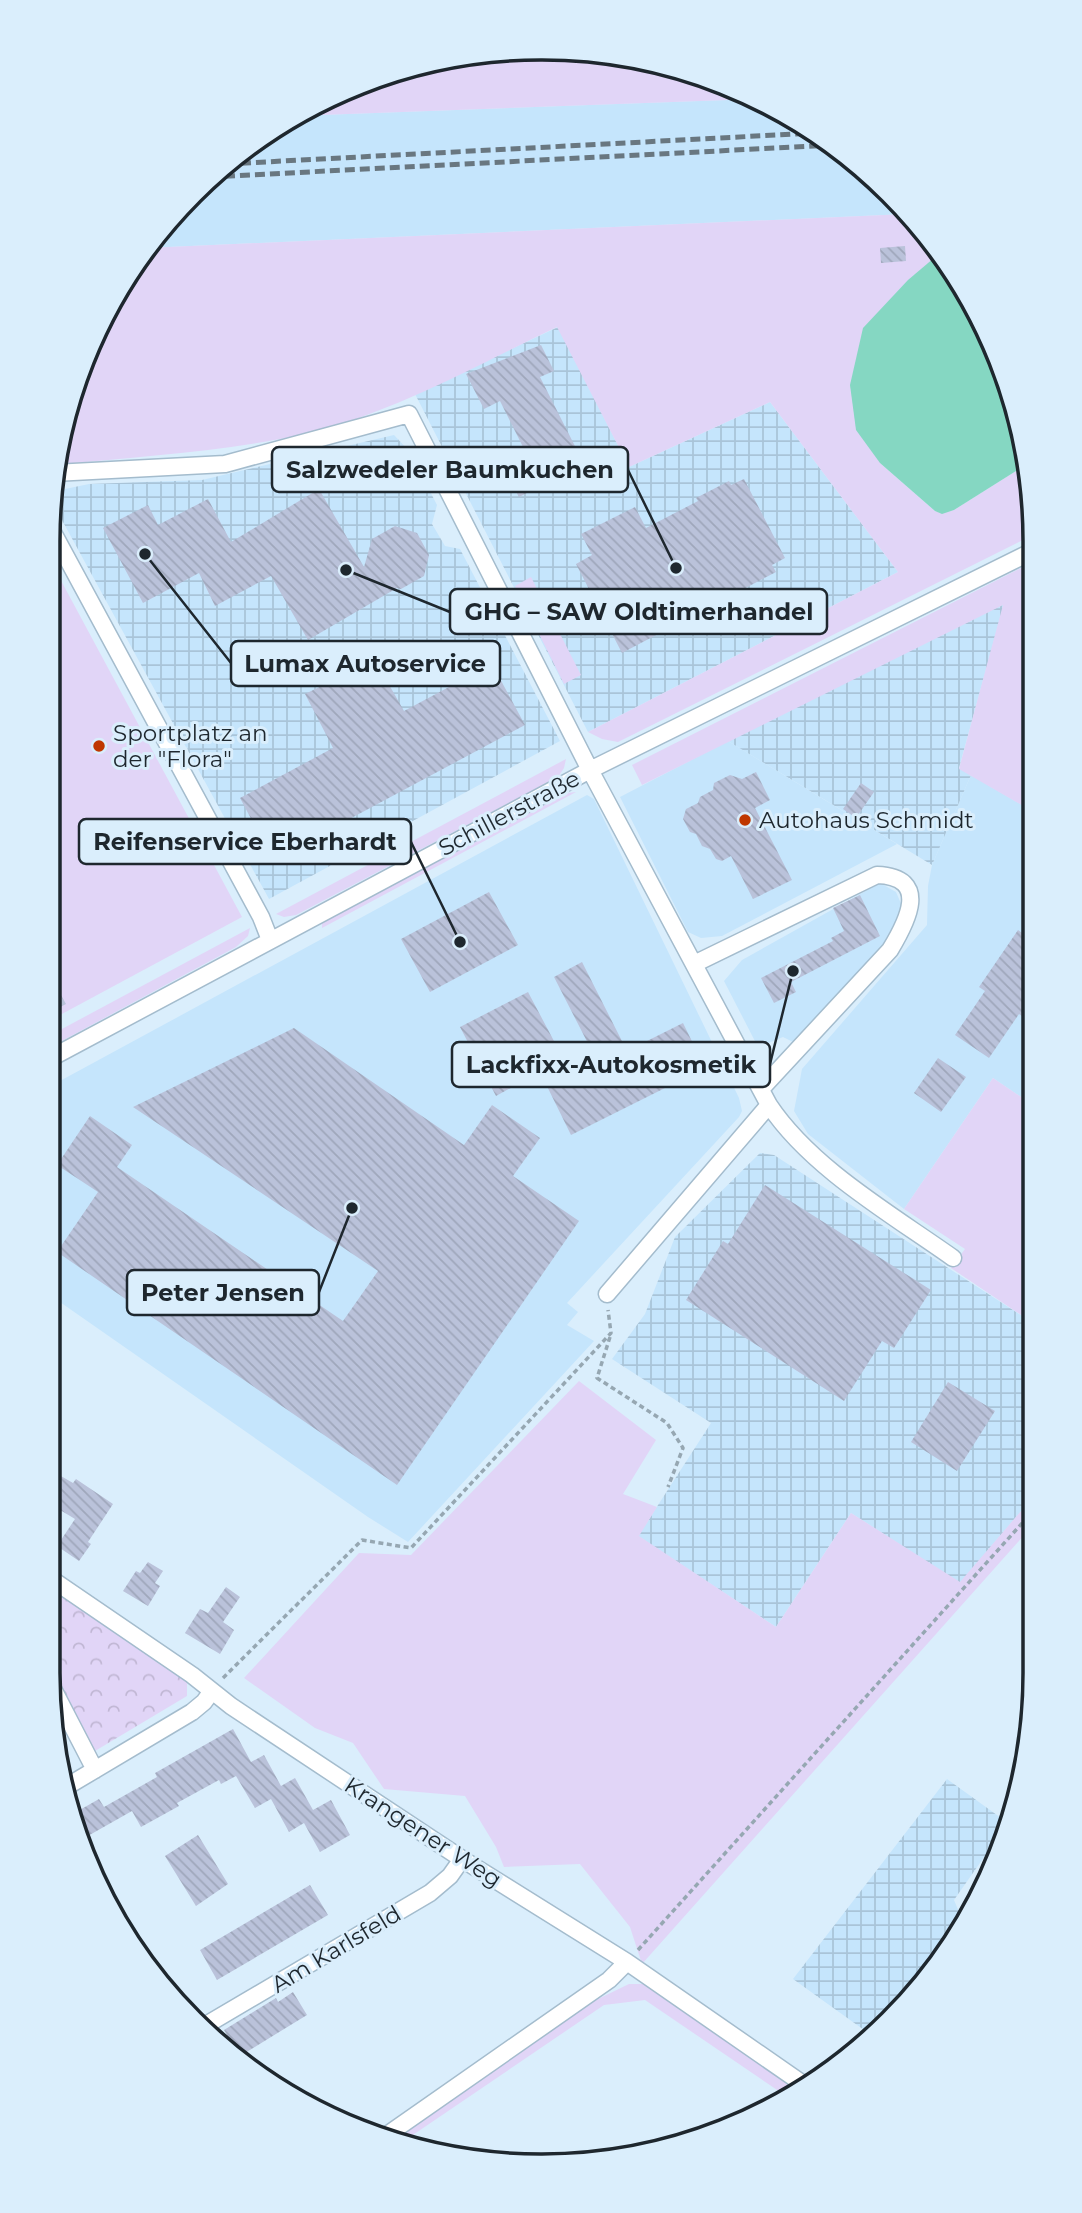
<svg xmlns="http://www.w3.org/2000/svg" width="1082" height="2213" font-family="Montserrat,sans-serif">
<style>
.built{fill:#c5e5fc}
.industrial{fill:url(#industrial-grid)}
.green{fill:#e1d5f7}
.park{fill:url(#park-crowns)}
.water{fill:#85d7c2}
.building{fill:url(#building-back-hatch)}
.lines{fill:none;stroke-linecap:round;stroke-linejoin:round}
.street-casing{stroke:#a4bccd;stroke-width:19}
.path{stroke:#96a7b2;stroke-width:3.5;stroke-dasharray:5 3.5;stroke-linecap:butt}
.street{stroke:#fff;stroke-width:16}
.rail{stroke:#697780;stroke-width:5;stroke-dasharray:10 5;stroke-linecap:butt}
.poi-dot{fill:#bf3700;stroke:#daeefc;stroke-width:2.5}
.labels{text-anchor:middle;stroke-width:6;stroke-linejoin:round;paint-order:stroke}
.poi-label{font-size:23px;fill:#1e272e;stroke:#daeefc;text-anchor:start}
.street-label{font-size:23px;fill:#1e272e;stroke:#daeefc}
.rim{fill:none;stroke:#1e272e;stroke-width:3.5}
.leader{fill:none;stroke:#1e272e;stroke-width:2.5}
.callout-dot{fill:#1e272e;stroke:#daeefc;stroke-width:2.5}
.callout{fill:#daeefc;stroke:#1e272e;stroke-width:2.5}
.callout-label{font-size:24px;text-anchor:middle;font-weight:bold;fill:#1e272e}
</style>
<defs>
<pattern id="industrial-grid" width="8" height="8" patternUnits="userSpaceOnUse" patternTransform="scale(1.75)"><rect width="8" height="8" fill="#c5e5fc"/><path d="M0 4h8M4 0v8" fill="none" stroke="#a9c4d8"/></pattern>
<pattern id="park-crowns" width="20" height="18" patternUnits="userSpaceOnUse" patternTransform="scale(1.75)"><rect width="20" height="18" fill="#e1d5f7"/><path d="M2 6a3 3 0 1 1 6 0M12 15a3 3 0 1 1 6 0" fill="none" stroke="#c1b7d4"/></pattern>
<pattern id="building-back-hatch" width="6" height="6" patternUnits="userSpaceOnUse" patternTransform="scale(1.75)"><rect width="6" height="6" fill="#bac2da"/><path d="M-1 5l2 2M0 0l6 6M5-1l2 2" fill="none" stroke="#9fa7bb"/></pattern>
</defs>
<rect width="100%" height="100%" fill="#daeefc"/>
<!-- built -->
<path class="built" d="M755 99 841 149 906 214 146 248 192 192 267 130 294 116Z
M728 741 897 844 722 936 701 938 688 932 620 797Z
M971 775 1032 811 1033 1105 993 1078 904 1209 808 1134 794 1111 802 1069 927 925 928 886 932 865Z
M587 795 594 799 739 1098 742 1111 739 1117 567 1303 578 1312 567 1325 594 1341 408 1542 368 1517 47 1293V1088Z
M880 883 896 892 902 906 887 942 793 1042 783 1037 758 1047 724 981 742 960Z"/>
<!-- industrial -->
<path class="industrial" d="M558 327 629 467 770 402 898 572 588 732 415 394Z
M394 435 410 452 437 505 432 524 445 546 460 549 560 741 269 899 63 522 57 507 58 497 65 489 89 484 202 480Z
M1004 604 959 768 971 775 932 865 728 741Z
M760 1153 774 1155 1033 1323 1034 1496 960 1583 851 1513 776 1627 638 1536 711 1423 612 1359 645 1314 675 1237Z
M947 1779 1008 1823 954 1900 964 1924 952 1946 890 2021 871 2035 793 1979Z"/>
<!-- green -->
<path class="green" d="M546 48 638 57 730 85 755 99 294 116 352 85 445 57Z
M906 214 932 240 942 257 934 258 880 463 935 511 942 513 954 510 1027 464 1030 476 1031 536 618 742 602 739 588 732 898 572 770 402 629 467 557 327C477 365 395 412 308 433 226 452 139 456 55 465 61 398 103 300 146 248Z
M1031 563 1032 811 959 769 1003 605 642 785 632 765Z
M47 570 58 575 242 917 47 1022Z
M531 577 581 675 564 684 515 586Z
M566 759 564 768 558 777 296 915 284 917 276 914Z
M576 792 322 928V923L567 793Z
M250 928 248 936 236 947 47 1049V1037Z
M993 1078 1033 1105V1323L951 1268 965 1249 904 1209Z
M579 1381 656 1440 623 1494 657 1507 639 1536 776 1627 851 1513 960 1582 1034 1496V1524L642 1964 630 1927 580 1864 504 1867 496 1847 465 1796 384 1789 353 1743 315 1728 244 1678 359 1553 411 1555Z
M629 1984H647L797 2088 786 2096 645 2000 604 2005 404 2141 395 2138 596 2000Z"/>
<!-- park -->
<path class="park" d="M53 1590 187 1682V1696L95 1751 47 1658V1597Z"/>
<!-- water -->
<path class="water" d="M942 257 997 352 1027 464 954 510 942 514 935 511 880 463 856 430 850 385 863 328 908 280 934 258Z"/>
<!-- building -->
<path class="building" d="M905 246 906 261 881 263 880 248Z
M541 345 554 371 540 377 584 464 519 497 505 471 529 459 500 401 484 409 466 374Z
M744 479 785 558 772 565 776 572 622 653 576 564 592 555 581 534 635 507 646 528 698 501 696 498 729 481 731 485Z
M319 489 364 567 372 539 395 526 417 533 429 555 424 576 401 589 397 588 308 640 271 576 215 606 199 573 143 603 103 528 148 505 158 525 208 499 231 542Z
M375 660 404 711 492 664 525 725 273 860 240 798 333 748 305 694Z
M756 772 770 800 755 808 792 880 753 899 731 856 722 861 716 859 710 849 702 846 696 834 690 832 683 819 686 809 698 803 700 797 713 790 714 783 730 775 742 779Z
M861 783 874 792 856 818 843 809Z
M489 892 518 945 430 992 401 939Z
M860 895 880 936 791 982 796 992 774 1003 761 978 833 941 831 938 844 931 833 908Z
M1018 930 1032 940V1023L1019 1014 989 1058 955 1035 985 991 979 987Z
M582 962 627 1051 683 1023 705 1068 571 1135 540 1072 496 1096 460 1027 528 992 573 1077 599 1065 554 977Z
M58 990 66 1004 47 1014V996Z
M294 1028 464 1145 492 1105 540 1138 513 1176 579 1221 397 1485 57 1252 98 1192 57 1165 90 1116 132 1145 117 1167 343 1321 378 1271 133 1107Z
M938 1058 966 1077 941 1112 914 1093Z
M765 1185 931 1290 894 1348 882 1341 844 1401 686 1300 723 1241 728 1244Z
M948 1382 995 1411 957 1471 911 1442Z
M47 1468 73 1483 76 1479 113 1504 88 1542 91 1544 79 1561 57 1546 75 1519 47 1502Z
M148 1562 163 1571 155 1583 160 1586 148 1606 123 1591 136 1571 140 1573Z
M226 1587 240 1597 223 1622 234 1630 220 1654 185 1633 200 1609 208 1613Z
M233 1729 251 1762 264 1755 281 1786 295 1778 313 1810 331 1800 350 1835 320 1852 304 1823 289 1832 271 1799 255 1808 236 1776 221 1784 219 1780 177 1803 179 1806 141 1827 132 1811 79 1841 74 1831 71 1815 99 1799 104 1807 157 1777 155 1773Z
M198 1835 228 1884 196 1906 165 1856Z
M310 1885 328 1915 217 1980 200 1950Z
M293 1992 307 2015 240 2056 224 2030 276 1998 278 2002Z"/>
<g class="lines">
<!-- street casing -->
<g class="street-casing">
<path id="street" d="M54 473 225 464 409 414 590 770 769 1105C811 1168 891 1214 953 1258
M49 525 261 917 270 940
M694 964 877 875C931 877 907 922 890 950L761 1089
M47 1060 590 770 1031 552
M607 1294 769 1105
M47 1576 192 1675 231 1706 462 1859 627 1962 803 2084
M49 1681 95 1770
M66 1787 192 1712 204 1702 212 1691
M201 2028 430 1893 450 1876 462 1859
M387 2135 609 1980 627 1962"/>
</g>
<!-- path -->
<path class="path" d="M610 1337 597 1378 667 1423 683 1448 668 1487
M223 1678 362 1540 411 1548 611 1333 608 1310
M638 1950 1034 1510"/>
<!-- street -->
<use href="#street" class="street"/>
<!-- rail -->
<path class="rail" d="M226 164 814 133
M210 177 834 145"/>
</g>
<!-- markers -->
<g class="poi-dot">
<circle cx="99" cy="746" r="7"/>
<circle cx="745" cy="820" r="7"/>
</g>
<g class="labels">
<!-- poi labels -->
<g class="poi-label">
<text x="113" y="741">Sportplatz an<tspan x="113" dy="26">der "Flora"</tspan></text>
<text x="759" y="828">Autohaus Schmidt</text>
</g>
<!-- street labels -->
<g class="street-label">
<text transform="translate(509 813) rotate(-28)" y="8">Schillerstraße</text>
<text transform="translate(423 1832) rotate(33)" y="8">Krangener Weg</text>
<text transform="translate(336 1949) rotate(-31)" y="8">Am Karlsfeld</text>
</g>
</g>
<!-- crop -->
<path d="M0 0H1082V2213H0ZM541 60H542A481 481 0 0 1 1023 541V1673A481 481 0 0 1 542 2154H541A481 481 0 0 1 60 1673V541A481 481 0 0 1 541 60Z" fill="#daeefc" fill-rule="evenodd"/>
<path class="rim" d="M541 60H542A481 481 0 0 1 1023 541V1673A481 481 0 0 1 542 2154H541A481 481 0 0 1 60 1673V541A481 481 0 0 1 541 60Z"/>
<!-- callouts -->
<path class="leader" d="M676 568L628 470M346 570L450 612M145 554L231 663M460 942L411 842M793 971L770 1064M352 1208L319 1292"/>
<g class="callout-dot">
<circle cx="676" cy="568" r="7"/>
<circle cx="346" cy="570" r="7"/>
<circle cx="145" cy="554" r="7"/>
<circle cx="460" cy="942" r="7"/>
<circle cx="793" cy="971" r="7"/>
<circle cx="352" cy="1208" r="7"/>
</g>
<g class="callout">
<rect x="272" y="447" width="356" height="45" rx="7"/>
<rect x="450" y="589" width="377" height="45" rx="7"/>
<rect x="231" y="641" width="269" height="45" rx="7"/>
<rect x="79" y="819" width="332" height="45" rx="7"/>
<rect x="452" y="1042" width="318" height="45" rx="7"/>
<rect x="127" y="1270" width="192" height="45" rx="7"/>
</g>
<g class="callout-label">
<text x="450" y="478">Salzwedeler Baumkuchen</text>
<text x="639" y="620">GHG – SAW Oldtimerhandel</text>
<text x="365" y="672">Lumax Autoservice</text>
<text x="245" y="850">Reifenservice Eberhardt</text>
<text x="611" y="1073">Lackfixx-Autokosmetik</text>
<text x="223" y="1301">Peter Jensen</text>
</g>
</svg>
